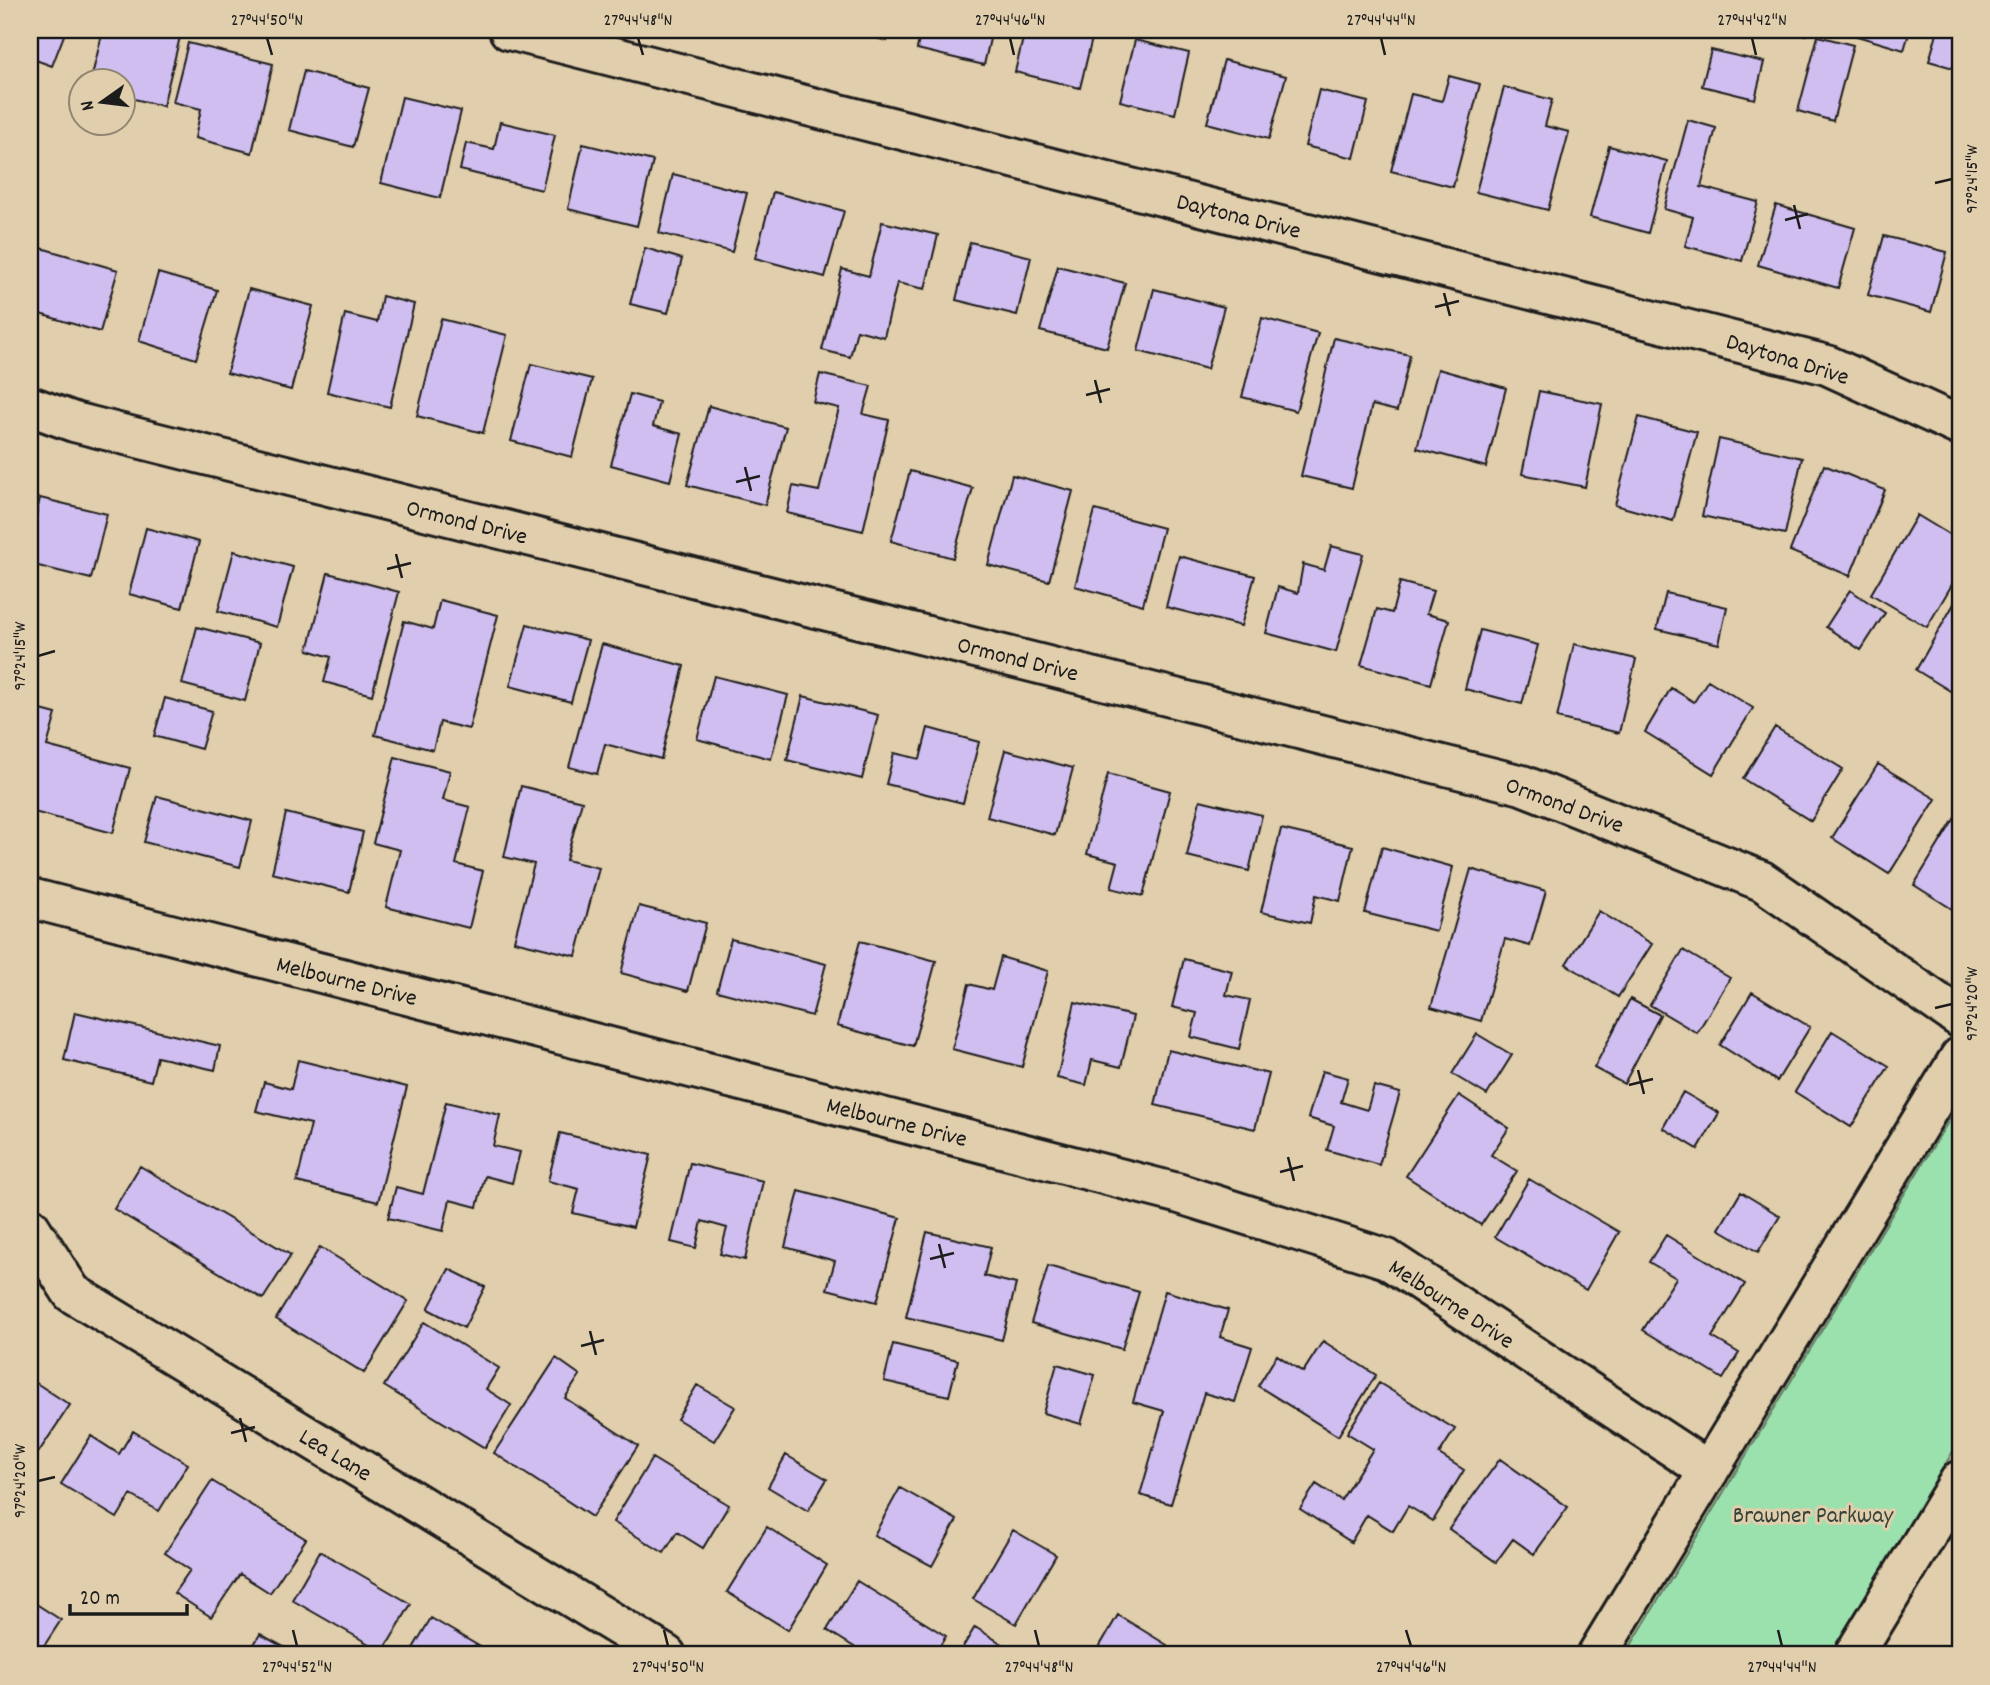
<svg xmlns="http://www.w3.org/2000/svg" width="1990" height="1685" font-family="Dekko,sans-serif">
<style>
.green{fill:#9be1ae;stroke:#5c7e65;stroke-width:2}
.building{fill:#cfbeef;stroke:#1c1c1c;stroke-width:2}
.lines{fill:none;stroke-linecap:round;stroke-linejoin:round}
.minor-casing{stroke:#1c1c1c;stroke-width:44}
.minor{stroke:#e1ceac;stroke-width:38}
.ticks{fill:none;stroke:#1c1c1c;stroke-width:2.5}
.labels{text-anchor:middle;stroke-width:6;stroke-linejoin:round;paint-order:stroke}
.street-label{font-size:24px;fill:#1c1c1c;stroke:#e1ceac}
.park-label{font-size:24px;fill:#354339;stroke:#e1ceac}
.neatline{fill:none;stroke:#1c1c1c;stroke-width:2.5}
.ticks-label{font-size:18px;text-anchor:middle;fill:#1c1c1c}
</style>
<rect width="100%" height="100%" fill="#e1ceac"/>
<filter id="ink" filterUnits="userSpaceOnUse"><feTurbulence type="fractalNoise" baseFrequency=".0143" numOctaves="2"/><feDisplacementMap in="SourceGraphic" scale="14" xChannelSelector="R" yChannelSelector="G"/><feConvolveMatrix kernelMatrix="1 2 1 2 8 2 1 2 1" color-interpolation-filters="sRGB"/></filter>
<g filter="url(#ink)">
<!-- green -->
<path class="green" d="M1960 1102V1440L1830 1655H1625Z"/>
<!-- building -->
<path class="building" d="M30 30H66L52 66 30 58Z
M103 30H150L180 37 163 106 122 96V80H91Z
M847 30H890L887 41Z
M921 30H992L984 65 917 49Z
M1025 30H1094L1080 88 1015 72Z
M1782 30H1806L1805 35Z
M1837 30H1910L1904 50Z
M1938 30H1960V70L1929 61Z
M1818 36 1853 45 1833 121 1798 111Z
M1135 40 1189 53 1175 114 1120 101Z
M188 43 273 64 252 153 195 138 201 109 173 102Z
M1711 50 1764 62 1755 99 1702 86Z
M1224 60 1286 76 1269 139 1207 123Z
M304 71 369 88 353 147 289 130Z
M1449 76 1480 84 1453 187 1391 171 1411 94 1442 101Z
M1504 87 1552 100 1545 126 1569 132 1548 210 1476 192Z
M1319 90 1368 102 1354 158 1305 146Z
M402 97 461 111 440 198 381 183Z
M1688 120 1716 128 1701 187 1758 202 1742 261 1685 246 1693 217 1664 209Z
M500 122 555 135 542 190 460 170 466 143 494 149Z
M583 144 653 161 637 226 568 209Z
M1609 146 1667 161 1648 233 1590 217Z
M673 174 747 193 732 252 659 233Z
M773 192 844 211 825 277 755 258Z
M1776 205 1855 228 1838 288 1758 265Z
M882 222 938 235 925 289 897 283 884 337 857 330 850 357 822 350 842 269 869 276Z
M1884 236 1947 252 1931 312 1868 295Z
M970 242 1031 257 1017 315 956 300Z
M41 248 118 270 100 332 30 311V288Z
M645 248 682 259 668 313 630 304Z
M1058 266 1125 283 1107 348 1040 331Z
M158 273 217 290 196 359 139 341Z
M249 289 313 306 291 390 227 373Z
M1154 289 1224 307 1207 369 1138 351Z
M382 296 414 304 390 407 327 392 345 314 377 322Z
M1262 318 1318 333 1296 411 1242 397Z
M441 319 507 335 483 433 417 416Z
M1334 338 1410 355 1397 411 1372 405 1352 488 1301 476Z
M531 364 592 379 572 457 511 441Z
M1438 369 1506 388 1486 467 1417 448Z
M820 374 871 386 863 414 889 420 863 531 787 513 793 486 819 491 839 408 813 402Z
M1539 391 1602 404 1585 487 1522 474Z
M630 394 659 402 653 426 682 434 670 481 611 465Z
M709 406 786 427 765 505 687 485Z
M1639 417 1697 432 1673 521 1615 505Z
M1719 439 1802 458 1785 534 1702 516Z
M1824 465 1885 490 1850 576 1790 551Z
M910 471 973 488 953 558 891 541Z
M1012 475 1073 491 1049 581 988 565Z
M40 498 107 514 91 579 30 564V542Z
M1095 510 1163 528 1143 605 1075 586Z
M1917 515 1960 541V571L1927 627 1871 594Z
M146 528 199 542 182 608 129 594Z
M1331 546 1363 554 1336 652 1266 633 1278 587 1298 593 1303 564 1324 570Z
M234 551 293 567 277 627 218 611Z
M1179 556 1255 576 1241 626 1166 607Z
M328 573 399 592 372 695 324 682 331 657 308 650Z
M1400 582 1433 591 1426 614 1449 620 1431 684 1361 665 1377 609 1392 613Z
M1850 590 1885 613 1861 650 1826 627Z
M1666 593 1727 607 1719 644 1657 629Z
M1958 597 1960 599V697L1916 670Z
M440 600 498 615 469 729 440 722 433 750 375 735 404 621 433 629Z
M527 624 588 640 571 702 510 686Z
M197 627 260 643 245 701 182 684Z
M1480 630 1538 645 1522 704 1465 689Z
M602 644 684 666 661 759 605 744 597 774 569 767Z
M1574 644 1636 659 1619 733 1557 718Z
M714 676 788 695 771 759 697 739Z
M1708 680 1753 708 1713 774 1645 732 1671 688 1694 702Z
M803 696 878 715 862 779 787 760Z
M165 698 212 711 201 749 154 736Z
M30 707 56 714 47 746 130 768 113 833 30 811Z
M1775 727 1843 769 1811 821 1743 779Z
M928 728 979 742 963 803 886 784 894 753 920 759Z
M1005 750 1073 768 1055 835 987 817Z
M395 757 450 771 443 800 470 807 456 864 483 871 469 928 386 907 400 850 373 843Z
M1878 764 1936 799 1889 874 1832 838Z
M1108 774 1170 791 1143 896 1111 888 1118 862 1087 854Z
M521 786 582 801 566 860 599 868 576 956 514 941 534 864 504 857Z
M157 796 252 821 240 867 144 842Z
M1200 800 1262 815 1249 871 1187 856Z
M286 813 363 832 349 892 272 873Z
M1956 816 1960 819V914L1914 885Z
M1281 829 1353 846 1340 901 1316 895 1310 923 1261 912Z
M1382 847 1453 867 1436 931 1365 913Z
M1471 869 1546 891 1530 946 1505 939 1481 1021 1431 1007Z
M639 906 706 923 688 991 621 973Z
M1599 911 1652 944 1618 997 1566 964Z
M731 939 826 964 812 1016 717 991Z
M860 941 936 961 913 1046 837 1026Z
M1683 950 1730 978 1697 1033 1650 1005Z
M1001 957 1048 971 1022 1067 952 1049 969 984 992 990Z
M1184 959 1232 971 1226 995 1250 1000 1239 1049 1191 1037 1197 1013 1172 1007Z
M1752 992 1810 1027 1777 1081 1720 1045Z
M1630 999 1660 1015 1624 1084 1594 1068Z
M1075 1002 1133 1016 1121 1067 1092 1060 1086 1085 1057 1078Z
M75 1012 220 1046 215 1070 157 1057 151 1081 64 1060Z
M1832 1031 1889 1066 1851 1127 1795 1092Z
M1477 1034 1512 1055 1487 1095 1452 1074Z
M1168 1050 1269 1074 1255 1129 1155 1105Z
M298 1060 407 1087 378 1202 297 1182 311 1124 256 1111 264 1082 291 1089Z
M1322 1071 1348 1078 1341 1102 1367 1110 1374 1086 1400 1093 1379 1165 1327 1150 1334 1126 1308 1118Z
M1683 1092 1719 1113 1698 1149 1663 1128Z
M1459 1095 1509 1128 1491 1155 1517 1171 1481 1225 1406 1176Z
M446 1102 500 1115 493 1146 520 1152 512 1183 485 1176 477 1207 450 1200 443 1231 388 1218 396 1187 423 1194Z
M560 1133 651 1155 633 1227 573 1213 579 1189 548 1181Z
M690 1163 763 1181 745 1260 720 1254 727 1228 702 1221 696 1248 671 1242Z
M140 1166 291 1255 263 1299 114 1209Z
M1529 1179 1619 1232 1586 1290 1495 1237Z
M799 1191 900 1218 877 1302 827 1289 835 1261 785 1247Z
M1741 1192 1780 1216 1758 1252 1719 1229Z
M927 1232 991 1247 984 1276 1016 1284 1002 1340 906 1317Z
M1666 1235 1745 1284 1712 1337 1739 1353 1723 1379 1643 1330 1676 1278 1649 1262Z
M320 1247 408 1301 364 1373 276 1319Z
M1048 1266 1139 1292 1122 1349 1031 1323Z
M449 1269 485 1287 464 1328 428 1309Z
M1165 1291 1228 1310 1220 1337 1252 1347 1235 1402 1204 1393 1171 1504 1140 1495 1164 1411 1133 1402Z
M424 1322 499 1368 486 1389 511 1405 485 1448 384 1386Z
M1323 1341 1376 1375 1338 1436 1258 1386 1277 1355 1303 1372Z
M893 1344 958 1360 949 1396 884 1381Z
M556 1358 580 1375 565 1398 638 1446 592 1517 494 1453Z
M1057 1364 1095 1375 1081 1424 1043 1413Z
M30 1379 70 1405 38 1453 30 1447Z
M1379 1383 1455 1429 1439 1454 1464 1470 1433 1521 1408 1506 1393 1531 1367 1515 1351 1542 1300 1509 1316 1484 1341 1500 1373 1449 1347 1433Z
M697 1385 735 1407 714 1441 677 1419Z
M133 1431 188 1464 159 1511 131 1495 117 1518 61 1484 91 1436 119 1454Z
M786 1455 827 1479 808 1511 768 1487Z
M652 1458 729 1505 703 1548 677 1532 664 1553 613 1522Z
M1500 1459 1568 1507 1534 1554 1513 1539 1496 1562 1449 1529Z
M212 1481 306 1539 270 1593 240 1574 211 1617 174 1593 190 1570 165 1553Z
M900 1488 957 1520 932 1566 874 1535Z
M767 1527 827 1565 788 1630 727 1592Z
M1013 1530 1056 1555 1016 1624 973 1599Z
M320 1551 411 1604 383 1652 292 1600Z
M857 1581 946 1636 934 1655H867L827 1630Z
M30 1600 61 1620 38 1655H30Z
M1118 1615 1167 1645 1161 1655H1108L1098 1649Z
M431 1618 494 1655H409Z
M975 1627 1020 1655H958Z
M260 1634 298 1655H248Z"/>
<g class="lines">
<!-- minor casing -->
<g class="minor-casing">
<path id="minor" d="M509 30 1827 365 1960 426
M30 406 74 422 1522 785 1762 881 1960 1018
M30 898 1177 1193 1387 1259 1709 1471
M30 1227 72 1293 666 1655
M1597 1655 1960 1057
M1854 1655 1960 1480"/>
</g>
<!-- minor -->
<use href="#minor" class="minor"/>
</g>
</g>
<!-- ticks -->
<path class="ticks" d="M267 38 272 55M638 38 643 55M1010 38 1014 55M1381 38 1385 55M1752 38 1756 55M1935 183 1952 179M1794 205 1800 229M1785 220 1808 214M1444 293 1450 316M1435 307 1459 301M1095 380 1101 403M1086 395 1110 389M745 467 751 491M736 482 760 476M396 554 402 578M387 569 411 563M38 656 55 651M1935 1008 1952 1004M1638 1070 1644 1094M1629 1085 1653 1079M1288 1157 1294 1181M1280 1172 1303 1166M939 1244 945 1268M930 1259 954 1253M590 1331 596 1355M581 1346 604 1340M240 1418 246 1442M231 1433 255 1427M38 1481 55 1477M293 1630 297 1646M664 1630 668 1646M1035 1630 1039 1646M1406 1630 1411 1646M1778 1630 1782 1646"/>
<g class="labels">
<!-- street labels -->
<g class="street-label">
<text transform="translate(1239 215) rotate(14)" y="8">Daytona Drive</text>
<text transform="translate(1788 358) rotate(17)" y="8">Daytona Drive</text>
<text transform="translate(467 521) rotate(14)" y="8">Ormond Drive</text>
<text transform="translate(1018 658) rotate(14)" y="8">Ormond Drive</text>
<text transform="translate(1565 804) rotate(20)" y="8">Ormond Drive</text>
<text transform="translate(347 980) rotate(14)" y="8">Melbourne Drive</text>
<text transform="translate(897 1121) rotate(14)" y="8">Melbourne Drive</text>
<text transform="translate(1452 1303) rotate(33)" y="8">Melbourne Drive</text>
<text transform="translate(336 1454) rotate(31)" y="8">Lea Lane</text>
</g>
<!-- park labels -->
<g class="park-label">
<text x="1813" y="1522">Brawner Parkway</text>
</g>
</g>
<!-- margin -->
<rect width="1990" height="1685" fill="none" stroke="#e1ceac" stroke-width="77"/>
<!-- north arrow -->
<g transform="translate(102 102) rotate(256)"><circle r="33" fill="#e1ceac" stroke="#928772" stroke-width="2"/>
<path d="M0-5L12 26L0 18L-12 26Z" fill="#1c1c1c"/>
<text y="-10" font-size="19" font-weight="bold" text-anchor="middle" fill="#1c1c1c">N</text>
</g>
<!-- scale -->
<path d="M70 1604v10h117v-10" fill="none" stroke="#1c1c1c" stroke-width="3.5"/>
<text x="80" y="1604" font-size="21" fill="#1c1c1c" stroke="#e1ceac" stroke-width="5" paint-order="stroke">20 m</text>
<rect x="38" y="38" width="1914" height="1608" class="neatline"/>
<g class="ticks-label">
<text x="267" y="25">27°44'50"N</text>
<text x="638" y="25">27°44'48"N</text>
<text x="1010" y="25">27°44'46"N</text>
<text x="1381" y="25">27°44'44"N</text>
<text x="1752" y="25">27°44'42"N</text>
<text transform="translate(1971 179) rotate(-90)" y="6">97°24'15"W</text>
<text transform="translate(19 656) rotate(-90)" y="6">97°24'15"W</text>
<text transform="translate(1971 1004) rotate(-90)" y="6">97°24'20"W</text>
<text transform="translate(19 1481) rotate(-90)" y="6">97°24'20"W</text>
<text x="297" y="1672">27°44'52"N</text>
<text x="668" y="1672">27°44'50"N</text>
<text x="1039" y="1672">27°44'48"N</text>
<text x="1411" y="1672">27°44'46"N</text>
<text x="1782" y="1672">27°44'44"N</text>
</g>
</svg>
